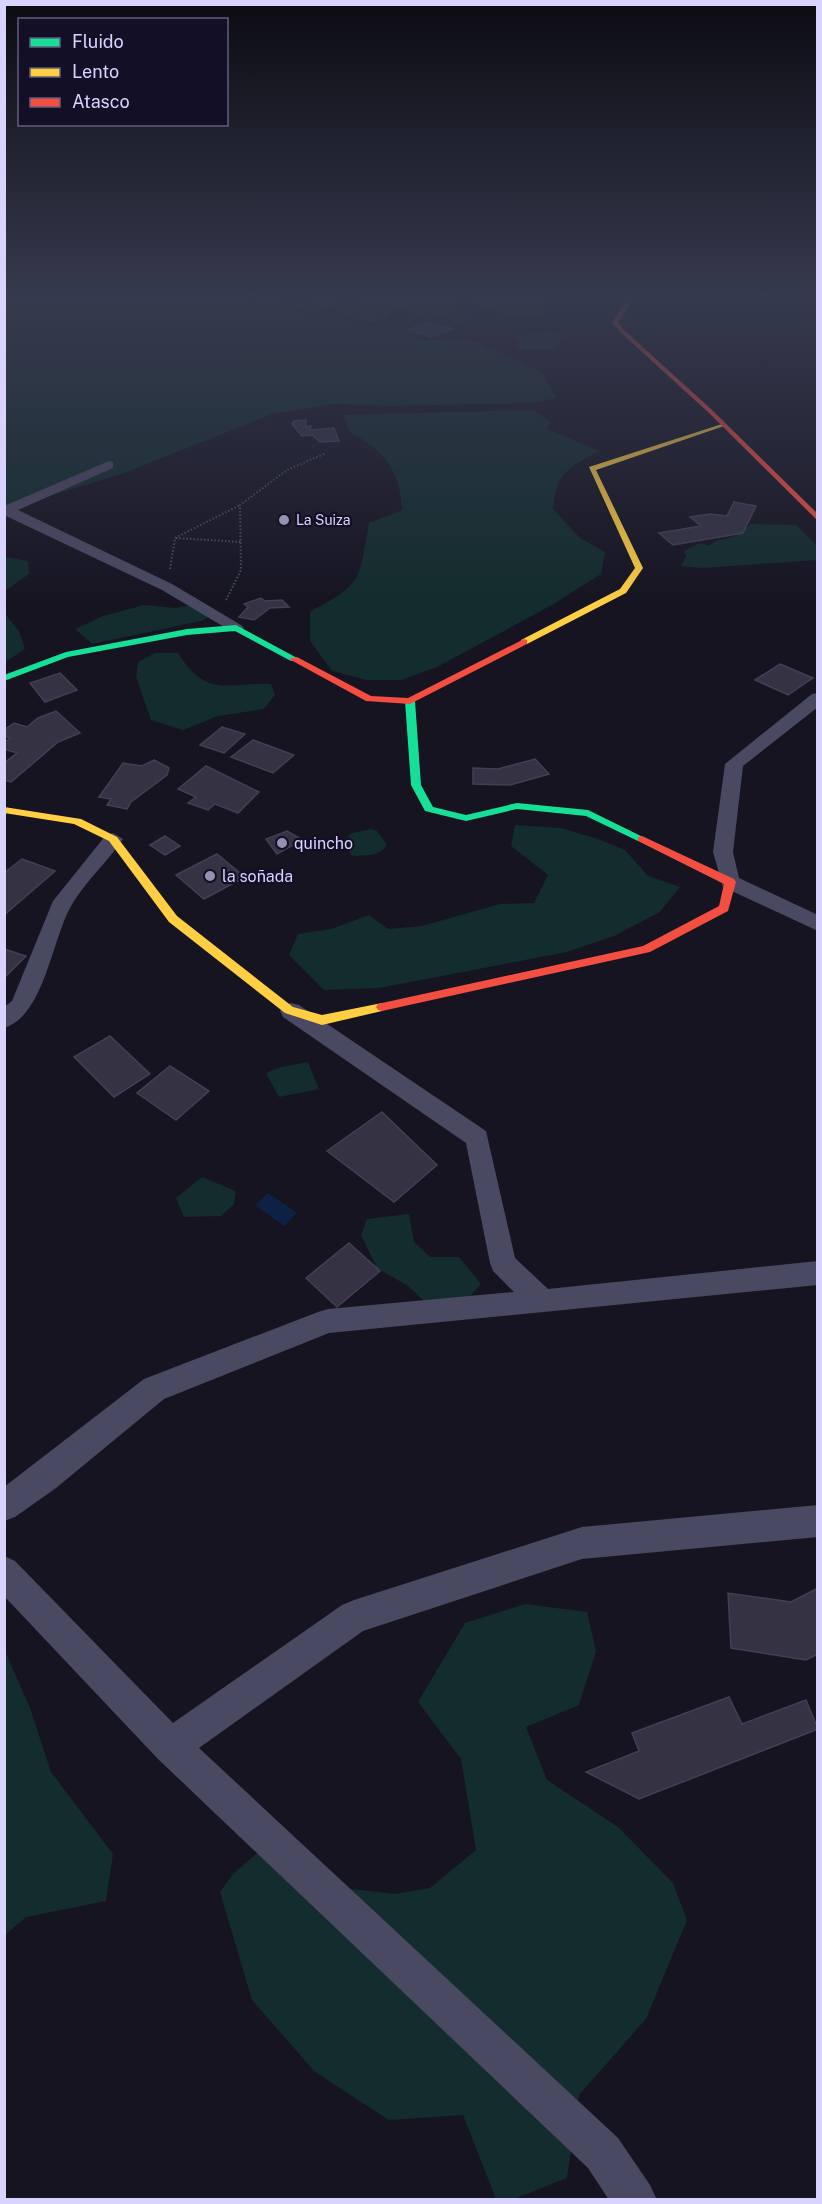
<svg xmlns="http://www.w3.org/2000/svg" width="822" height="2204" font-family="'Public Sans',sans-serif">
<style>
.green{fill:#132c2d}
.water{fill:#0d2144}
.building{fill:#343243;stroke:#433f54;stroke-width:1.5}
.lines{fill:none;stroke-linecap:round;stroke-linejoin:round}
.path{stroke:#44505f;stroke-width:2;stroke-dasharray:1.5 2;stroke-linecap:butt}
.street{fill:#4a4962;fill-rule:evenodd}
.fast{fill:#16e098;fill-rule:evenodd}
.slow{fill:#ffcf43;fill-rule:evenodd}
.jam{fill:#f24e42;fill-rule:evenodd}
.poi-dot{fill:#9591b1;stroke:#130f26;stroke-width:2}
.labels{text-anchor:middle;stroke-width:4.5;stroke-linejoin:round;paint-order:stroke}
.far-poi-label{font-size:14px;fill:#d9d4ff;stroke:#130f26;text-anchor:start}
.poi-label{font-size:16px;fill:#d9d4ff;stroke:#130f26;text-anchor:start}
</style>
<rect width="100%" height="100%" fill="#161421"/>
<!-- green -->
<path class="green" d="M5 295H304L283 301 282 308 339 318 364 327 391 328 424 341 456 339 476 342 544 374 556 398 534 403 385 406 335 404 272 414 124 473 5 510Z
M316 295 356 298 312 312 288 304Z
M357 295H558V299L538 308 541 312C502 327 488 296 449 305L466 315 465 322 453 324 447 316 426 320 415 318 416 314C411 308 401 309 393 308L387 318 371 322 349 318 345 312 335 309 361 299Z
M553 332 566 337 558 339 561 343 555 349H518L517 346 522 343 516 337 531 333Z
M533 410 551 422 547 429 599 451C569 468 556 472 553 509L580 538 605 552 601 574 552 605 437 667 401 680H367L332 671 310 641V612C364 582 358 582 369 523L402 510C400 468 384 452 349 431L344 415Z
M751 524 796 525 817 546V560L703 568 681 566 686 556 684 551 700 543 709 546 716 541 736 536Z
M5 557 28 561 29 574 5 591Z
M200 604 209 617 201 621 92 644 75 629 103 616 144 605 175 608Z
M5 614 19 631 25 649 5 662Z
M155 653H178C207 699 226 682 271 684L275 695 264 709 218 716 183 730 151 720 136 677 138 662Z
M515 825 561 828 598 839 625 850 648 876 680 887 660 912 614 936 567 952 379 988 324 990 289 955 298 934 331 929 369 915 388 929 422 926 500 904 534 903 548 875 511 846Z
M371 829 377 831 387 845C379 857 365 855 352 856L343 841 352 833Z
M308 1062 319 1089 279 1097 266 1073 281 1067Z
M202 1177 236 1191 234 1204 221 1216 184 1217 176 1198Z
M409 1214 414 1242 430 1257H459L481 1284 466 1301 425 1302 408 1286 377 1268 361 1235 367 1219Z
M525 1604 587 1612 596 1651 579 1705 526 1727 547 1780 618 1827 673 1883 687 1920 646 2019 579 2095 567 2178 514 2199H496L463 2115 389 2120 315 2072 252 2000 220 1892 233 1874 263 1848 318 1885 395 1894 430 1888 476 1850 461 1759 418 1702 465 1623Z
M5 1651 30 1708 51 1772 113 1854 106 1901 26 1917 5 1935Z"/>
<!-- water -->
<path class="water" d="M268 1193 297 1213 284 1226 255 1205Z"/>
<!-- building -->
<path class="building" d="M430 322 453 329 430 337 407 330Z
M306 420V427L311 426 310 430 334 428 339 441 320 442 312 435 302 436 292 424 294 421Z
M734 502 756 506 743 533 673 545 659 533 701 526 690 517 710 514 727 516Z
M261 598 265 601 282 600 289 607 270 608 254 620 239 617 248 607 244 604Z
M780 664 813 678 788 695 755 680Z
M60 673 77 690 45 702 30 683Z
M56 711 80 733 58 742 11 782 4 780V763L17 753 4 749V743L10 738 4 736V730L14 723 27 727 38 718Z
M222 727 245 734 224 753 200 745Z
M253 740 294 755 273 773 231 757Z
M535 759 549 774 510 785 473 784V768L498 769Z
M154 760 169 768 167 775 131 802 127 809 107 805 111 799 99 797 123 763 142 766Z
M206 766 259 792 238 813 215 804 208 810 188 803 196 797 178 789Z
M287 831 299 838 295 844 277 854 266 839Z
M165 836 180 846 165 855 150 845Z
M217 854 245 877 204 899 176 875Z
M22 859 55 871 4 915V873Z
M4 949 26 956 4 978Z
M110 1036 150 1074 114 1097 74 1057Z
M170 1066 209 1091 176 1120 137 1093Z
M382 1112 437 1165 394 1202 327 1151Z
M349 1243 380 1271 337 1307 306 1278Z
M818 1588V1654L806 1660 731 1648 728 1593 791 1602Z
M729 1697 742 1724 806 1700 818 1729 639 1799 586 1772 639 1751 632 1733Z"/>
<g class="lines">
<!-- path -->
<path class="path" d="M176 538 241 542
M170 569 175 538 240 505
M226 600 241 570 240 505 287 470 324 454"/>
<!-- street -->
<path class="street" d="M109 461 113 462V468L18 510 172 584 241 625 244 628 241 631H231L162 590 4 515V506Z
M818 693V707L743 766 733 852 739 878 818 915V931L723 887 713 852 725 764 812 694Z
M113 833 123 839C108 861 88 879 74 901 52 934 46 1015 4 1028V1007L12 1001 53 901 106 835Z
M291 1003 299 1005 486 1131 515 1258 548 1289 818 1261V1285L329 1333 164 1399 56 1488 15 1517 4 1521V1487L144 1379 318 1312 328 1309 514 1292 493 1271 490 1263 466 1143 283 1017 280 1011 283 1005Z
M818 1505V1537L582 1559 363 1631 199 1748 618 2138 650 2185 657 2200H609L588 2168 158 1759 4 1596V1556L15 1561 173 1723 342 1605 354 1600 582 1527Z"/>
<!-- fast -->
<path class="fast" d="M236 625 299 659 291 661 235 631 187 635 68 657 4 681V675L66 652 187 629Z
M410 698 415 701 421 785 433 807 466 815 517 803 588 810 647 839 646 841H638L586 816 517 809 466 821 425 811 411 785 405 701Z"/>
<!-- slow -->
<path class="slow" d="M722 424 727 425 596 470 643 568 626 593 527 644H521V640L620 589 635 568 589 467Z
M4 807 81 819 117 837 177 916 293 1007 322 1015 382 1003 388 1007 382 1011 322 1025 285 1013 169 922 109 841 74 824 4 813Z"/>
<!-- jam -->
<path class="jam" d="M631 295H636L618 322 623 329 712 410 818 514V521L708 412 619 331 612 322Z
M524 639 527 640V644L410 704 366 701 289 659 297 657 371 696 408 698Z
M642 836 734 879 736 882 728 911 650 952 382 1011 378 1010 376 1007 378 1004 382 1003 643 946 719 906 724 884 638 841V837Z"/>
</g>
<!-- sky -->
<linearGradient id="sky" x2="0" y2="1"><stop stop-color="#0c0b12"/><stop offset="0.49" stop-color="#363a4e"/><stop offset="1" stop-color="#363a4e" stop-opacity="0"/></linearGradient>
<rect width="822" height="604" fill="url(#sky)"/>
<!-- markers -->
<g class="poi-dot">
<circle cx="284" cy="520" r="6"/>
<circle cx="282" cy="843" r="6"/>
<circle cx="210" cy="876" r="6"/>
</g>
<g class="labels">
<!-- far-poi labels -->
<g class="far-poi-label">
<text x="296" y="525">La Suiza</text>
</g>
<!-- poi labels -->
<g class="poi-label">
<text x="294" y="849">quincho</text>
<text x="222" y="882">la soñada</text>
</g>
</g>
<!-- border -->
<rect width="822" height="2204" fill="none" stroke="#d9d4ff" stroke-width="12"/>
<!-- legend -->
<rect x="18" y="18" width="210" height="108" fill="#130f26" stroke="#625e7d" stroke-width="1.5"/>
<rect x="30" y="38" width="30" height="9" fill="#16e098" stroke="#625e7d" stroke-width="1.5"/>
<text x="72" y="48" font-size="18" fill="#d9d4ff">Fluido</text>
<rect x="30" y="68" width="30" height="9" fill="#ffcf43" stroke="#625e7d" stroke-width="1.5"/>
<text x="72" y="78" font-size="18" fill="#d9d4ff">Lento</text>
<rect x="30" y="98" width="30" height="9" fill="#f24e42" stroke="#625e7d" stroke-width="1.5"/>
<text x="72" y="108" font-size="18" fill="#d9d4ff">Atasco</text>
</svg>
